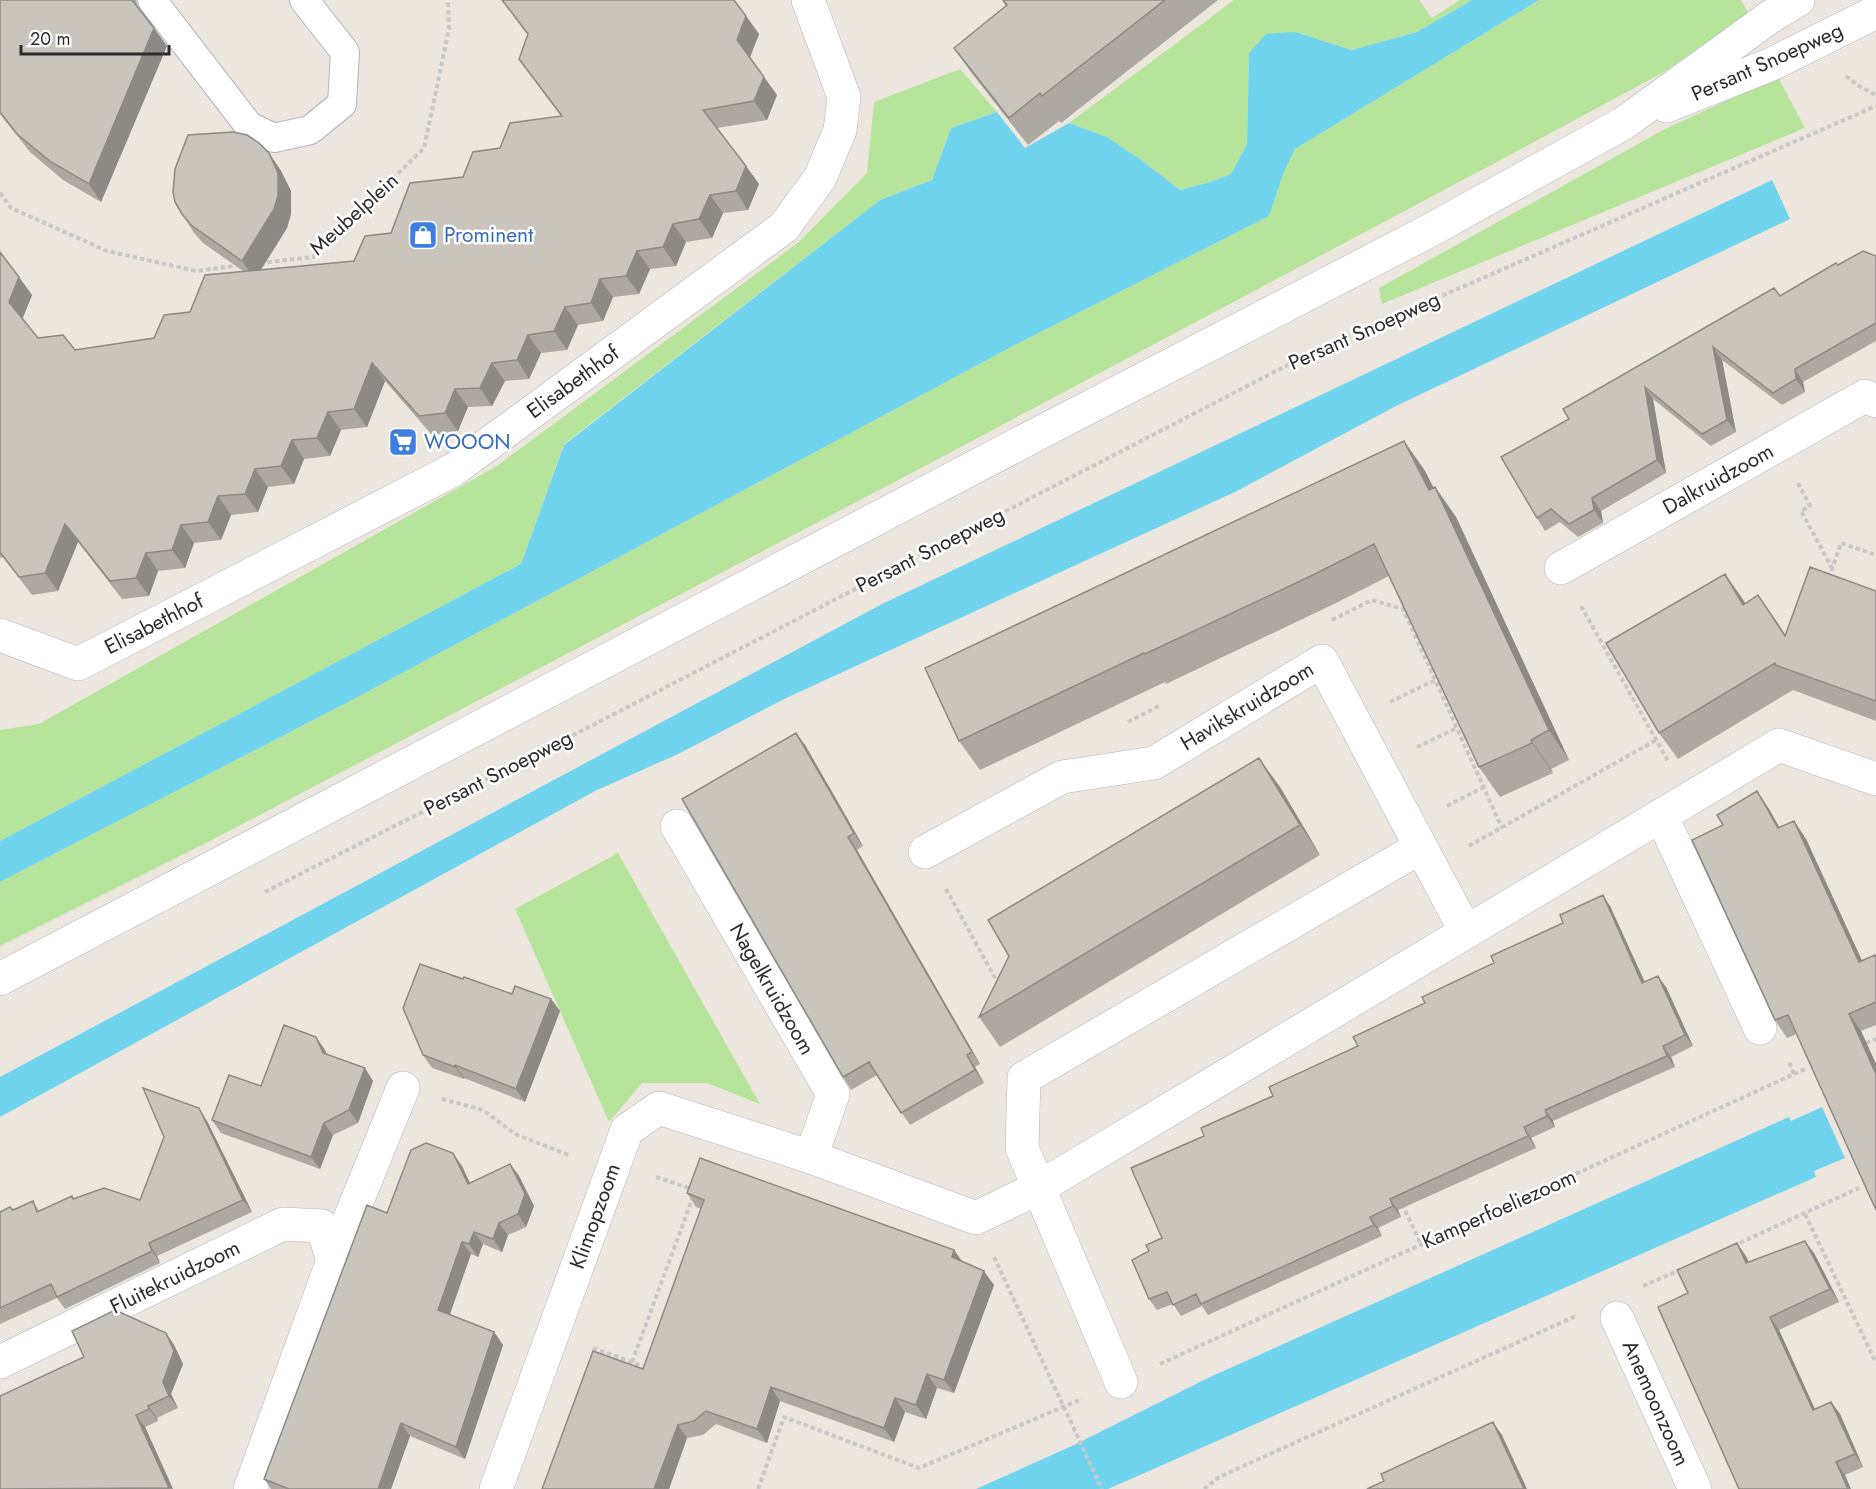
<svg xmlns="http://www.w3.org/2000/svg" width="1876" height="1489" font-family="Jost,sans-serif">
<style>
.green{fill:#b7e49b}
.water{fill:#71d4ef}
.lines{fill:none;stroke-linecap:round;stroke-linejoin:round}
.lane-casing{stroke:#b2b5bf;stroke-width:30}
.street-casing{stroke:#b2b5bf;stroke-width:34}
.secondary-casing{stroke:#b2b5bf;stroke-width:34}
.path{stroke:#c8c8c8;stroke-width:4;stroke-dasharray:4.5 3;stroke-linecap:butt}
.lane{stroke:#fff;stroke-width:28}
.street{stroke:#fff;stroke-width:33}
.secondary{stroke:#fff;stroke-width:33}
.wall{fill:#ada9a2}
.shaded-wall{fill:#8d8984}
.building{fill:#c9c4bc;stroke:#8d8984;stroke-width:1.5}
.labels{text-anchor:middle;stroke-width:5;stroke-linejoin:round;paint-order:stroke}
.street-label{font-size:21px;fill:#2c2c2c;stroke:#fff}
.shop-label{font-size:21px;fill:#366cbe;stroke:#fff;text-anchor:start}
</style>
<rect width="100%" height="100%" fill="#ede6de"/>
<!-- green -->
<path class="green" d="M1234 0H1419L1432 18 1460 0H1472L1417 32 1352 50 1295 32 1249 53 1247 144 1231 174 1207 183 1180 190 1144 162 1107 137 1069 123Z
M1539 0H1741L1749 14 1664 72 1493 164 923 467 212 840 0 946V882L350 701 1015 345 1269 216 1284 172 1295 149Z
M960 69 997 112 951 128 932 180 880 200 564 444 521 564 0 841V730L39 724 497 466 799 242 867 173 874 102Z
M1778 77 1805 128 1382 304 1379 288 1665 129Z
M618 853 760 1104 707 1083H642L609 1122 515 909Z"/>
<!-- water -->
<path class="water" d="M1472 0H1539L1295 149 1284 172 1269 216 1015 345 350 701 0 882V841L521 564 564 445 880 200 932 180 951 128 997 112 1025 148 1069 123 1107 137 1144 162 1180 190 1207 183 1231 174 1247 144 1249 53 1266 34 1295 32 1352 50 1417 32Z
M1772 180 1790 219 1396 406 1235 492 784 699 678 754 595 791 0 1117V1077L882 604Z
M1822 1107 1845 1158 1814 1171 1816 1177 1108 1489H976L1074 1445 1210 1377 1789 1117 1791 1121Z"/>
<g class="lines">
<!-- lane casing -->
<g class="lane-casing">
<path id="lane" d="M152 0 249 126 274 138 310 130 342 104 345 52 304 0"/>
</g>
<!-- street casing -->
<g class="street-casing">
<path id="street" d="M1561 568 1865 396 1876 401
M0 635 78 664 453 470 784 227 820 178 840 130 844 97 808 0
M1661 815 1760 1028
M677 826 833 1094 811 1157
M925 852 1062 777 1154 763 1322 661 1466 932
M333 1260 403 1088
M1617 1318 1695 1489
M0 1362 283 1224 322 1226 333 1260 250 1489
M1121 1382 1022 1148 1024 1078 1421 847
M496 1489 627 1130 659 1108 811 1157 976 1218 1038 1188 1779 745 1876 779"/>
</g>
<!-- secondary casing -->
<g class="secondary-casing">
<path id="secondary" d="M1667 106 1772 64 1876 12
M0 979 1047 429 1427 232 1624 123 1770 17 1798 0"/>
</g>
<!-- path -->
<path class="path" d="M1846 76 1859 86 1876 95
M0 193 11 208 107 251 196 271 241 265
M260 263 313 257 424 148 449 29 448 0
M1798 483 1810 506 1801 511 1832 568
M1829 578 1841 543 1876 555
M1581 606 1668 761
M1332 620 1372 600 1403 609 1502 828
M1390 702 1435 680
M1128 722 1161 705
M1417 747 1457 728
M1447 806 1484 787
M1469 846 1656 740
M946 889 999 985
M265 892 591 726 1309 354 1876 106
M1866 1043 1876 1039
M1794 1074 1805 1069
M442 1099 483 1110 515 1134 571 1156
M656 1177 692 1189
M1402 1204 1421 1244
M1805 1214 1876 1363
M1733 1246 1859 1188
M994 1257 1102 1489
M1643 1286 1680 1270
M593 1348 648 1368
M632 1362 693 1197
M1160 1364 1794 1074 1788 1060
M758 1489 784 1417 919 1468 1082 1399
M1204 1489 1219 1477 1576 1316"/>
<!-- lane -->
<use href="#lane" class="lane"/>
<!-- street -->
<use href="#street" class="street"/>
<!-- secondary -->
<use href="#secondary" class="secondary"/>
</g>
<!-- wall -->
<path class="wall" d="M0 0H136L138 8 167 46 101 202 63 180 30 152 0 114Z
M502 0 746 16 759 34 750 58 777 95 767 120 717 128 759 184 748 210 723 213 712 238 686 242 676 266 650 269 639 294 613 297 603 321 578 325 567 350 541 353 529 379 505 381 492 406 468 407 458 431 432 435 385 381 367 427 341 430 330 456 304 459 294 484 268 487 258 512 231 515 221 540 194 543 185 568 158 571 149 596 122 599 78 542 58 591 32 595 3 557 0 558V252L32 295 22 319 38 338 75 350 154 338 243 271 203 243 194 233 182 214 269 153 281 171 291 191V214L287 228 261 270 354 261 500 148 561 116 519 59 528 35Z
M1002 0H1218L1061 123 1059 121 1028 145 973 75 954 48 1006 6Z
M1876 256V341L1803 382 1805 392 1782 405 1722 360 1736 432 1711 446 1653 399 1666 473 1601 511 1603 523 1578 537 1560 522 1545 531 1537 518 1569 419 1780 296 1838 265Z
M1404 441 1425 471 1434 488 1435 487 1456 517 1569 760 1551 769 1553 773 1500 797 1479 767 1389 576 1334 604 1166 684 1165 682 980 770 959 741Z
M1876 591V721L1793 690 1678 759 1659 733 1745 603 1777 622 1785 635Z
M796 733 805 745 863 846 857 850 980 1064 975 1067 984 1083 910 1125 877 1075 851 1090 843 1077Z
M1280 787 1320 855 1000 1047 979 1017Z
M1757 791 1769 809 1779 827 1794 821 1806 839 1862 961 1876 957V1025L1861 1031 1876 1064V1210L1797 1034 1787 1038 1775 1020Z
M1610 906 1645 982 1666 987 1693 1046 1671 1057 1675 1067 1553 1121 1555 1127 1531 1138 1536 1148 1398 1210 1401 1217 1378 1228 1382 1236 1208 1315 1202 1306 1181 1316 1173 1304 1157 1310 1149 1299V1251L1162 1238 1204 1136 1358 1046 1425 1003 1494 963Z
M463 979 512 994 551 999 560 1011 525 1102 464 1078V1079L432 1068 423 1055Z
M316 1037 327 1054 373 1081 358 1123 333 1135 320 1169 221 1133 212 1120 261 1086Z
M207 1121 252 1212 157 1256 160 1263 65 1309 57 1298 0 1324V1212L13 1210 33 1201 39 1211 73 1199 140 1200Z
M510 1164 519 1176 534 1206 526 1227 508 1235 502 1252 483 1244 478 1257 471 1254 449 1315 494 1332 503 1345 465 1459 410 1436 391 1489H271L264 1479 387 1213 462 1166 470 1183Z
M687 1193 954 1250 962 1262 994 1285 954 1393 937 1388 926 1419 905 1412 894 1442 780 1401 767 1443 716 1424 703 1435 687 1438 669 1489H542L643 1369 701 1209 696 1207Z
M1814 1253 1839 1302 1779 1330 1815 1409 1831 1402 1840 1414 1863 1467 1845 1475 1688 1293 1746 1256 1748 1262Z
M166 1333 174 1345 183 1364 171 1394 178 1408 157 1418 158 1421 145 1427 173 1489H0Z"/>
<!-- shaded-wall -->
<path class="shaded-wall" d="M746 16 759 34 749 59 737 40Z
M154 28 167 46 101 202 89 184Z
M764 77 777 95 767 120 754 101Z
M269 153 281 171 291 191V214L287 228 255 279 242 261Z
M746 166 759 184 748 210 736 191Z
M710 195 723 213 712 238 699 219Z
M673 224 686 242 676 266 663 247Z
M637 251 650 269 639 294 626 276Z
M19 277 32 295 22 320 9 302Z
M600 279 613 297 603 321 591 303Z
M565 307 578 325 567 350 554 331Z
M528 335 541 353 529 379 517 360Z
M1713 347 1722 360 1736 432 1727 420Z
M372 363 385 381 367 427 354 409Z
M492 363 505 381 492 406 480 388Z
M1795 369 1803 382 1805 392 1796 379Z
M1645 387 1653 399 1666 473 1657 460Z
M455 389 468 407 458 431 445 413Z
M328 412 341 430 330 456 317 438Z
M292 440 304 459 294 484 281 466Z
M1404 441 1425 471 1449 520 1429 490Z
M255 469 268 487 258 512 245 494Z
M1435 487 1456 517 1569 760 1549 730Z
M218 496 231 515 221 540 208 522Z
M1592 498 1601 511 1603 523 1594 510Z
M65 524 78 542 58 591 45 573Z
M181 525 194 543 185 568 172 550Z
M146 553 158 571 149 596 136 578Z
M1725 574 1744 601 1761 632 1743 605Z
M1758 595 1777 622 1803 663 1785 636Z
M796 733 805 745 863 846 854 833Z
M1531 740 1551 769 1553 773 1532 743Z
M1259 758 1280 787 1320 855 1300 825Z
M1757 791 1769 809 1790 846 1778 828Z
M1794 821 1806 839 1871 980 1859 962Z
M848 837 857 850 980 1064 972 1052Z
M1603 895 1610 906 1650 994 1642 983Z
M1658 976 1666 987 1693 1046 1685 1035Z
M551 999 560 1011 525 1102 516 1089Z
M1849 1014 1861 1031 1876 1064V1074Z
M316 1037 325 1050 332 1065 323 1053Z
M1663 1046 1671 1057 1675 1067 1667 1056Z
M967 1055 975 1067 984 1083 975 1070Z
M455 1065 464 1078V1079L455 1067Z
M365 1068 373 1081 358 1123 349 1110Z
M199 1108 207 1121 252 1212 243 1200Z
M1545 1110 1553 1121 1555 1127 1547 1116Z
M324 1123 333 1135 320 1169 311 1157Z
M1524 1127 1531 1138 1536 1148 1528 1136Z
M453 1153 462 1166 476 1197 468 1184Z
M510 1164 519 1176 534 1206 526 1227 518 1214Z
M1390 1199 1398 1210 1401 1217 1393 1206Z
M1370 1217 1378 1228 1382 1236 1374 1225Z
M499 1223 508 1235 502 1252 493 1239Z
M474 1232 483 1244 478 1257 469 1244Z
M1805 1241 1814 1253 1839 1302 1830 1289Z
M462 1242 471 1254 447 1323 438 1310Z
M149 1243 157 1256 160 1263 152 1251Z
M1737 1243 1746 1256 1755 1275 1746 1263Z
M954 1250 964 1264 952 1257Z
M984 1271 994 1285 954 1393 944 1380Z
M1770 1317 1779 1330 1821 1423 1813 1410Z
M494 1332 503 1345 465 1459 456 1447Z
M166 1333 174 1345 183 1364 171 1394 178 1408 169 1396 163 1382Z
M927 1374 937 1388 926 1419 916 1405Z
M771 1387 780 1401 767 1443 757 1429Z
M895 1398 905 1412 894 1442 884 1428Z
M1831 1402 1840 1414 1863 1467 1855 1454Z
M148 1406 157 1418 158 1421 149 1409Z
M136 1415 145 1427 173 1489 169 1488Z
M1493 1422 1502 1435 1527 1489H1524Z
M401 1423 410 1436 391 1489H378Z
M678 1425 687 1438 669 1489H654Z
M1836 1462 1845 1475 1851 1489H1848Z"/>
<!-- building -->
<path class="building" d="M0 0H132L154 28 89 184 51 162 17 134 0 112Z
M502 0H734L746 16 737 40 764 77 754 101 703 110 746 166 736 191 710 195 699 219 673 224 663 247 637 251 626 276 600 279 591 303 565 307 554 331 528 335 517 360 492 363 480 388 455 389 445 413 419 416 372 363 354 409 328 412 317 438 292 440 281 466 255 469 245 494 218 496 208 522 181 525 172 550 146 553 136 578 110 581 65 524 45 573 19 577 0 552V252L19 277 9 302 38 338 63 335 75 350 154 338 164 315 190 312 205 275 354 261 365 236 391 233 410 183 463 177 473 152 500 148 510 123 562 116 519 59 528 34Z
M1003 0H1165L1042 96 1040 93 1009 118 954 48 1007 5Z
M233 132 247 135 259 143 269 153 278 173V196L274 209 242 261 191 225 182 214 175 202 173 192 175 169 188 135Z
M1863 251 1876 256V323L1795 369 1796 379 1773 393 1713 347 1727 420 1702 434 1645 387 1657 460 1592 498 1594 510 1569 524 1551 509 1537 518 1501 457 1569 419 1563 409 1774 288 1780 296 1836 263 1838 265Z
M1404 441 1429 490 1435 487 1549 730 1531 740 1532 743 1479 767 1374 544 1313 575 1145 654 1144 653 959 741 925 668Z
M1810 567 1876 591V701L1775 665V663L1659 733 1606 643 1725 574 1743 605 1758 595 1785 636Z
M796 733 854 833 848 837 972 1052 967 1055 975 1070 901 1113 869 1062 843 1077 682 799Z
M1259 758 1300 825 979 1017 1009 956 988 920Z
M1757 791 1778 828 1794 821 1859 962 1875 955 1876 958V1002L1849 1014 1876 1074V1210L1788 1015 1775 1020 1692 840 1723 825 1717 815Z
M1603 895 1642 983 1658 976 1685 1035 1663 1046 1667 1056 1545 1110 1547 1116 1524 1127 1528 1136 1390 1199 1393 1206 1370 1217 1374 1225 1201 1304 1196 1294 1173 1305 1167 1292 1149 1299 1132 1260 1149 1251 1146 1245 1162 1238 1131 1168 1204 1136 1201 1128 1273 1096 1269 1087 1358 1046 1353 1037 1425 1003 1422 997 1494 963 1491 956 1563 923 1560 915Z
M420 964 463 979 464 977 512 994 515 986 551 999 516 1089 455 1065V1067L423 1055 403 1008Z
M284 1025 316 1037 323 1053 365 1068 349 1110 324 1123 311 1157 212 1120 229 1075 261 1086Z
M143 1088 199 1108 243 1200 149 1243 152 1251 57 1297 51 1284 0 1308V1212L10 1207 13 1210 33 1201 37 1212 72 1196 73 1199 104 1188 140 1200 164 1137Z
M426 1143 453 1153 468 1184 510 1164 525 1194 518 1214 499 1223 493 1239 474 1232 469 1244 462 1242 438 1310 494 1332 456 1447 401 1423 378 1489H289L264 1479 367 1205 387 1213 411 1150Z
M700 1158 954 1250 952 1257 984 1271 944 1380 927 1374 916 1405 895 1398 884 1428 771 1387 757 1429 706 1411 694 1421 678 1425 654 1489H542L593 1351 643 1369 704 1200 687 1193Z
M1805 1241 1830 1289 1770 1317 1813 1410 1831 1402 1855 1454 1836 1462 1848 1489H1739L1658 1307 1688 1293 1677 1270 1737 1243 1746 1263Z
M115 1310 166 1333 174 1351 163 1382 169 1396 148 1406 149 1409 136 1415 169 1488 0 1489V1396L84 1357 72 1331Z
M1493 1422 1524 1489H1367L1384 1481 1381 1474Z"/>
<!-- icons -->
<defs>
<g id="shop-square" transform="scale(1.5)"><rect x="-9" y="-9" width="18" height="18" rx="4" fill="#3f7fe0" stroke="#fff"/><path d="M-5-2.5h2.3a2.7 3.5 0 0 1 5.4 0H5L5.5 6h-11ZM-1.5-2.5h3a1.5 2.3 0 0 0-3 0Z" fill="#fff"/></g>
<g id="supermarket-square" transform="scale(1.5)"><rect x="-9" y="-9" width="18" height="18" rx="4" fill="#3f7fe0" stroke="#fff"/><path d="M-6-5.5h2.5l.6 2H6L4.5 2H-2.5L-4.4-4H-6ZM-1.5 3.2a1.3 1.3 0 1 0 .1 0ZM3 3.2a1.3 1.3 0 1 0 .1 0Z" fill="#fff"/></g>
</defs>
<g fill-rule="evenodd">
<use href="#shop-square" x="423" y="235"/>
<use href="#supermarket-square" x="403" y="442"/>
</g>
<g class="labels">
<!-- street labels -->
<g class="street-label">
<text transform="translate(1767 62) rotate(-24)" y="7">Persant Snoepweg</text>
<text transform="translate(354 214) rotate(-42)" y="7">Meubelplein</text>
<text transform="translate(1364 331) rotate(-24)" y="7">Persant Snoepweg</text>
<text transform="translate(573 382) rotate(-36)" y="7">Elisabethhof</text>
<text transform="translate(1718 479) rotate(-29)" y="7">Dalkruidzoom</text>
<text transform="translate(930 550) rotate(-27)" y="7">Persant Snoepweg</text>
<text transform="translate(154 624) rotate(-27)" y="7">Elisabethhof</text>
<text transform="translate(1247 706) rotate(-31)" y="7">Havikskruidzoom</text>
<text transform="translate(498 773) rotate(-27)" y="7">Persant Snoepweg</text>
<text transform="translate(772 989) rotate(60)" y="7">Nagelkruidzoom</text>
<text transform="translate(1499 1209) rotate(-24)" y="7">Kamperfoeliezoom</text>
<text transform="translate(595 1216) rotate(-70)" y="7">Klimopzoom</text>
<text transform="translate(175 1277) rotate(-26)" y="7">Fluitekruidzoom</text>
<text transform="translate(1656 1403) rotate(66)" y="7">Anemoonzoom</text>
</g>
<!-- shop labels -->
<g class="shop-label">
<text x="444" y="242">Prominent</text>
<text x="424" y="449">WOOON</text>
</g>
</g>
<!-- scale -->
<path d="M21 45v9h148v-9" fill="none" stroke="#2c2c2c" stroke-width="3"/>
<text x="30" y="45" font-size="18" fill="#2c2c2c" stroke="#ffffff" stroke-width="4.5" paint-order="stroke">20 m</text>
</svg>
